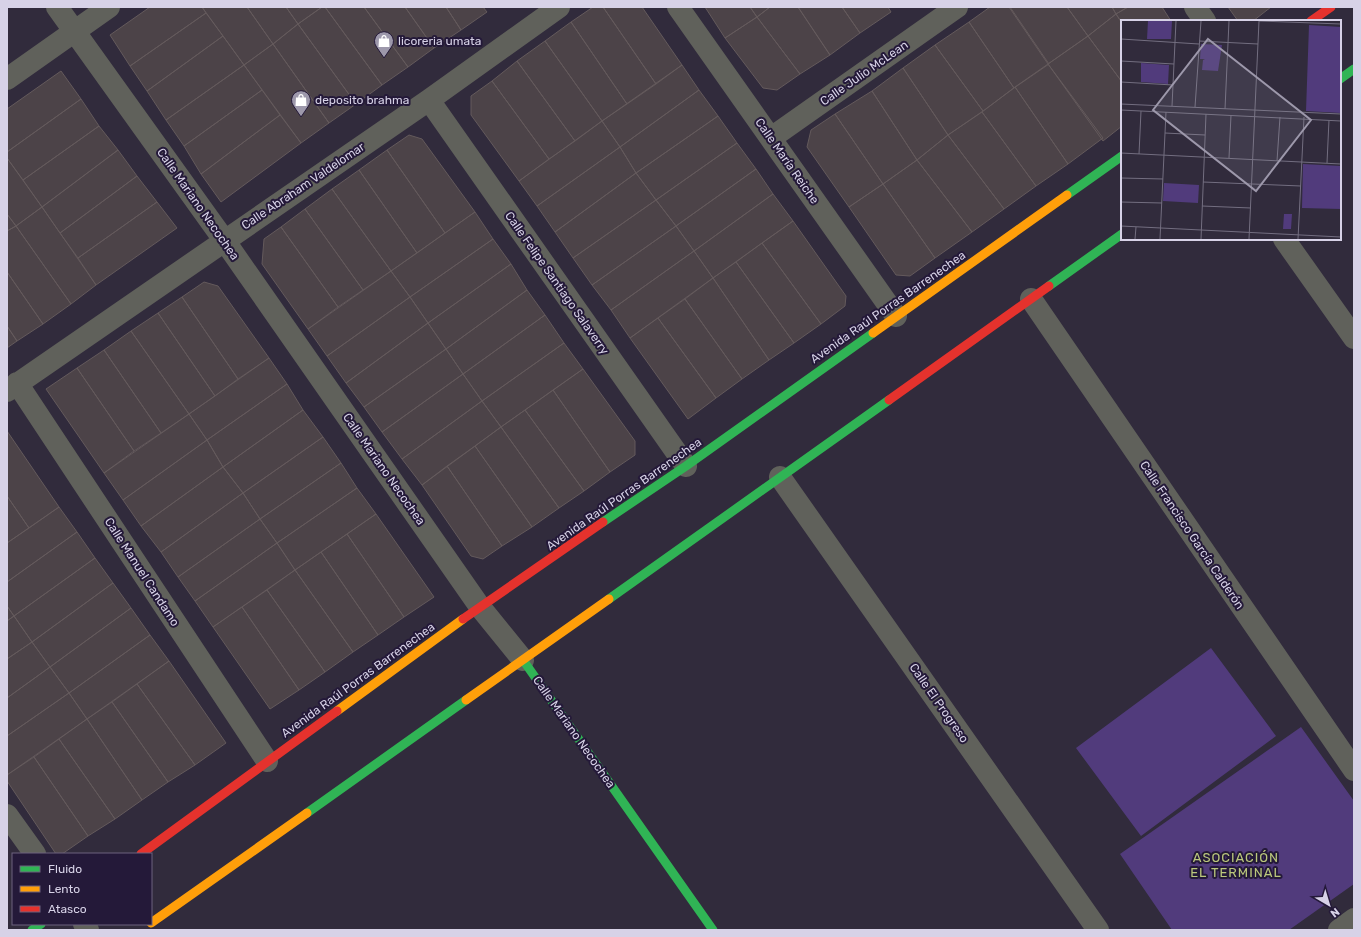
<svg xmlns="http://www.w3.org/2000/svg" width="1361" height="937" font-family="Rubik,sans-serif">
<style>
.green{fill:#513b7c}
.building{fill:#4c4348;stroke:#645a5c}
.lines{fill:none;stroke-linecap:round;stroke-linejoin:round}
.street{stroke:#60615b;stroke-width:22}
.fast{stroke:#30b455;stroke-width:9}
.slow{stroke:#ff9f0a;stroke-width:9}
.jam{stroke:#e5322d;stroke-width:9}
.labels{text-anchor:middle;stroke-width:4;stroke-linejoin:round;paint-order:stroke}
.poi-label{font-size:12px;fill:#d7d2e7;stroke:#241939;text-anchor:start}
.street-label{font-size:12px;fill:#d7d2e7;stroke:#241939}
.neighbourhood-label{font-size:13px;letter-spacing:1px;fill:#bbc87c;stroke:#241939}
.inset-road{fill:none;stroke:#736e80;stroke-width:1}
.view{fill:#9d98ab;fill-opacity:0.15;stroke:#9d98ab;stroke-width:2}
.inset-edge{fill:none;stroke:#d7d2e7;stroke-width:2}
</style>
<rect width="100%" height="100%" fill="#312b3c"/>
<!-- green -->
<path class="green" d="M1211 648 1276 736 1141 836 1076 748Z
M1301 727 1354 801V884L1289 930H1172L1120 854Z"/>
<!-- building -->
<path class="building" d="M150 7H202L206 13 130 66 110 35Z
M202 7H247L273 44 244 65Z
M247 7H286L298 24 273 44Z
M286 7H322L298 24Z
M322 7H325L382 85 356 104 298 24Z
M325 7H364L408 67 382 85Z
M364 7H405L434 48 408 67Z
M405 7H446L461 30 434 48Z
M446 7H483L487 12 461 30Z
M593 7H603L656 84 627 104 571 22Z
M603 7H642L682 65 656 84Z
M705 7H750L757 17 725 38Z
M750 7H770L757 17Z
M770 7H798L830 55 800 74 757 17Z
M798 7H842L860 33 830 55Z
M842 7H888L891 12 860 33Z
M990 7H1010L1049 64 1014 88 969 22Z
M1009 7H1067L1088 36 1048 64Z
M1067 7H1112L1116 14 1088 36Z
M1112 7H1128L1116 14Z
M1128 7H1162L1171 21H1122V23L1116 14Z
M1228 7H1271L1253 21H1238Z
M206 13 223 36 147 91 130 66Z
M1116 14 1122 23V82L1088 36Z
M757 17 800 74 777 90 763 88 725 38Z
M571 22 627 104 602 121 545 41Z
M969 22 1014 88 983 111 935 45Z
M298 24 356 104 329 123 273 44Z
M223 36 244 65 166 120 147 91Z
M1088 36 1122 82V126L1103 141 1048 64Z
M545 41 602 121 575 141 517 61Z
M273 44 329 123 301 143 244 65Z
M935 45 983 111 948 135 903 68Z
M517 61 575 141 549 159 492 81Z
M1048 64 1103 138 1068 164 1015 87Z
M244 65 262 90 184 146 166 120Z
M682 65 699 90 620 147 602 121Z
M903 68 948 135 917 160 872 91Z
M61 71 81 99 7 152V109Z
M492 81 549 159 519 181 471 115V96Z
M1015 87 1068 164 1036 186 982 112Z
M262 90 280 115 201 174 184 146Z
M699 90 718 116 636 173 620 147Z
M872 91 917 160 883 184 835 114Z
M81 99 99 126 23 180 7 158V152Z
M982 112 1036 186 1004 209 948 135Z
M835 114 883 184 849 207 807 147 811 130Z
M280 115 301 143 221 202 201 174Z
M718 116 737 143 656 200 636 173Z
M602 121 620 147 537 206 519 181Z
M99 126 118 150 42 207 23 180Z
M409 135 422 139 475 212 445 233 387 150Z
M948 135 1004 209 972 232 917 160Z
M737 143 756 169 676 226 656 200Z
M620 147 636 173 555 232 537 206Z
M118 150 137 176 60 233 42 207Z
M387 150 445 233 417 253 359 170Z
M7 158 42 207 16 226 7 214Z
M917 160 972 232 935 258 883 184Z
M756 169 773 194 694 251 676 226Z
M359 170 417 253 391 271 332 189Z
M636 173 656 200 573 258 555 232Z
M137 176 157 202 78 258 60 233Z
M883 184 935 258 910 276 896 275 849 207Z
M332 189 391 271 363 290 305 209Z
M773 194 793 221 713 278 694 251Z
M656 200 676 226 592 285 573 258Z
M157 202 177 228 96 285 78 258Z
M42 207 96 285 71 304 16 226Z
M305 209 363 290 338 307 281 227Z
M475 212 493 239 410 297 391 271Z
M7 214 16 226 7 231Z
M793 221 846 296 845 306 821 324 762 243Z
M16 226 71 304 43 324 7 272V231Z
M676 226 694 251 611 310 592 285Z
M281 227 338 307 308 329 262 264 264 239Z
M493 239 511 264 428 323 410 297Z
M762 243 821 324 794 343 736 262Z
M694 251 713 278 630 338 611 310Z
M736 262 794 343 769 360 713 278Z
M511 264 527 290 446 349 428 323Z
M391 271 410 297 327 356 308 329Z
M7 272 43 324 17 341 7 326Z
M713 278 769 360 742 379 685 299Z
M204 282 218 286 269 358 238 379 182 297Z
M527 290 545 315 463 374 446 349Z
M182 297 238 379 215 396 158 313Z
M410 297 428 323 346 383 327 356Z
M685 299 742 379 716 398 658 318Z
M158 313 215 396 189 414 131 331Z
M545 315 564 343 482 401 463 374Z
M658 318 716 398 688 419 630 338Z
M428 323 446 349 364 407 346 383Z
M7 326 17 341 7 348Z
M131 331 189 414 161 433 104 350Z
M564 343 583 369 501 427 482 401Z
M446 349 463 374 382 432 364 407Z
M104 350 161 433 134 451 77 368Z
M269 358 287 384 207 440 189 414Z
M77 368 134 451 104 473 46 389Z
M583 369 635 441V455L610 472 553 390Z
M463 374 482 401 402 459 382 432Z
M287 384 303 410 223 467 207 440Z
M553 390 610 472 584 491 525 410Z
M482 401 501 427 422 485 402 459Z
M303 410 323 437 243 493 223 467Z
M525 410 584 491 559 508 501 427Z
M189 414 207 440 123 500 104 473Z
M501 427 559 508 532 527 475 446Z
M7 431 59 507 29 528 7 496Z
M323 437 341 463 260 519 243 493Z
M207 440 223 467 141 526 123 500Z
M475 446 532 527 502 546 447 466Z
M341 463 357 488 277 543 260 519Z
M447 466 502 546 483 559 471 556 422 485Z
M223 467 243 493 161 552 141 526Z
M357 488 376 514 295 570 277 543Z
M243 493 260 519 178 577 161 552Z
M7 496 29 528 7 543Z
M59 507 77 532 7 582V543Z
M376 514 434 597 404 617 347 534Z
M260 519 277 543 195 601 178 577Z
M77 532 95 558 14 616 7 606V582Z
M347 534 404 617 378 635 321 552Z
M277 543 295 570 213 627 195 601Z
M321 552 378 635 353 652 295 570Z
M95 558 113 583 32 642 14 616Z
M295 570 353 652 325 672 267 590Z
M113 583 131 608 50 667 32 642Z
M267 590 325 672 299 690 242 607Z
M7 606 14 616 7 621Z
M242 607 299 690 270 709 213 627Z
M131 608 150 635 69 693 50 667Z
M14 616 32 642 7 659V621Z
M150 635 169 661 87 719 69 693Z
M32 642 50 667 7 698V659Z
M169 661 226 743 195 765 137 684Z
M50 667 69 693 7 736V698Z
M137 684 195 765 168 782 112 702Z
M69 693 87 719 7 775V736Z
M112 702 168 782 142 800 87 719Z
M87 719 142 800 115 819 59 739Z
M59 739 115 819 88 836 34 757Z
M34 757 88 836 62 854H56L7 781V775Z"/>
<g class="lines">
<!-- street -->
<path class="street" d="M57 7 224 240 480 607 523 660
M678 7 896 316
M1195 7 1205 21
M7 79 109 7
M429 100 686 466
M771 138 957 7
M1284 239 1354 338
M1031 299 1354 770
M17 383 267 761
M7 391 429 100 559 7
M780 477 1098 930
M7 815 35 854
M84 924 88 930
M1339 930 1354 919"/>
<!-- fast -->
<path class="fast" d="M1340 79 1354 69
M1067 195 1122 156
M1049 286 1122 234
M603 522 686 466 873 333
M609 599 889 400
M523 660 713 930
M307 813 466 700
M32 930 41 924"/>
<!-- slow -->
<path class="slow" d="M873 333 1067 195
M466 700 609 599
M337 711 463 619
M151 923 307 813"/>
<!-- jam -->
<path class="jam" d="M1311 21 1331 7
M889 400 1049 286
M463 619 603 522
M141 854 337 711"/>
</g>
<!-- icons -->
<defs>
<g id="shop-pin" transform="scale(1)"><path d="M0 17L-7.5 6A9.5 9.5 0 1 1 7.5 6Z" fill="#9d98ab" stroke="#241939"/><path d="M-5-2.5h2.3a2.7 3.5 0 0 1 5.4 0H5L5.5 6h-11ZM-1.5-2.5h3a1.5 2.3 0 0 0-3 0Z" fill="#fff"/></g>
</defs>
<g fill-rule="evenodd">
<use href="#shop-pin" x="384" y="41"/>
<use href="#shop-pin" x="301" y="100"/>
</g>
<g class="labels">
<!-- poi labels -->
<g class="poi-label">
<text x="398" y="45">licoreria umata</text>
<text x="315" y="104">deposito brahma</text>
</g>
<!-- street labels -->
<g class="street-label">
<text transform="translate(864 73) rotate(-35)" y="4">Calle Julio McLean</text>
<text transform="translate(787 161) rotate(55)" y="4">Calle María Reiche</text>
<text transform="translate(303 186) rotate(-34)" y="4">Calle Abraham Valdelomar</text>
<text transform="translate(198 204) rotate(55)" y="4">Calle Mariano Necochea</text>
<text transform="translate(557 283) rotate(55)" y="4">Calle Felipe Santiago Salaverry</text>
<text transform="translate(888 307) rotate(-35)" y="4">Avenida Raúl Porras Barrenechea</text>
<text transform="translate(384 469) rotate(55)" y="4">Calle Mariano Necochea</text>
<text transform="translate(624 494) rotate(-35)" y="4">Avenida Raúl Porras Barrenechea</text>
<text transform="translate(1192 535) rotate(56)" y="4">Calle Francisco García Calderón</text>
<text transform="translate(142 572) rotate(57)" y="4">Calle Manuel Candamo</text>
<text transform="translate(358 680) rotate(-36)" y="4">Avenida Raúl Porras Barrenechea</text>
<text transform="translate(939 703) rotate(55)" y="4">Calle El Progreso</text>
<text transform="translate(574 732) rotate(55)" y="4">Calle Mariano Necochea</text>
</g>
<!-- neighbourhood labels -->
<g class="neighbourhood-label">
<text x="1236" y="862">ASOCIACIÓN<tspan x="1236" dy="15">EL TERMINAL</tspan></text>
</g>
</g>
<!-- overview -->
<g transform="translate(1121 20)">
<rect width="220" height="220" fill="#312b3c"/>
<path d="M27 1H51L50 19H26ZM188 5 220 7V93L185 91ZM80 24 101 25 97 51 81 50 82 40 84 39H79ZM20 43 48 45 47 64 20 62ZM182 144 220 146V189L181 188ZM43 163 78 165 77 183 42 181ZM163 194H171L170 209H162Z" fill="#513b7c"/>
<path class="inset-road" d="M138 1 220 4M0 19 78 24M78 21 137 24M0 41 53 44M0 62 52 65M0 84 220 94M51 86 55 1M74 87 80 1M104 89 108 1M0 90 220 101M44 113 84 115M0 133 220 144M18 134 20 91M108 138 110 95M156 141 159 97M206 143 208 100M0 158 42 159M82 162 180 166M0 182 41 183M81 186 130 188M0 206 220 217M14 219 15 207M39 219 45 92M80 219 85 94M128 219 138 1M177 219 183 97"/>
<path class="view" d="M87 19 190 100 135 171 32 90Z"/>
<rect width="220" height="220" class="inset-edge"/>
</g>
<!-- border -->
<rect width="1361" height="937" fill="none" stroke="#d7d2e7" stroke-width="16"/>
<!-- legend -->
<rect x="12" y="853" width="140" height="72" fill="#241939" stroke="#6c637f"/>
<rect x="20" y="866" width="20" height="6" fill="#30b455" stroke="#6c637f"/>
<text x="48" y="873" font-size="12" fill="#d7d2e7">Fluido</text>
<rect x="20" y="886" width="20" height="6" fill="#ff9f0a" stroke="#6c637f"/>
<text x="48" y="893" font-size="12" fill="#d7d2e7">Lento</text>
<rect x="20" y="906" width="20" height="6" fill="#e5322d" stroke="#6c637f"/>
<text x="48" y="913" font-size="12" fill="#d7d2e7">Atasco</text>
<!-- north arrow -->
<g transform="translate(1329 905) rotate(142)" stroke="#241939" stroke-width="3" paint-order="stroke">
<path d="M0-3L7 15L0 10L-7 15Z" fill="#d7d2e7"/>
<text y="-6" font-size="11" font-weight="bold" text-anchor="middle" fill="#d7d2e7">N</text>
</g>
</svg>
